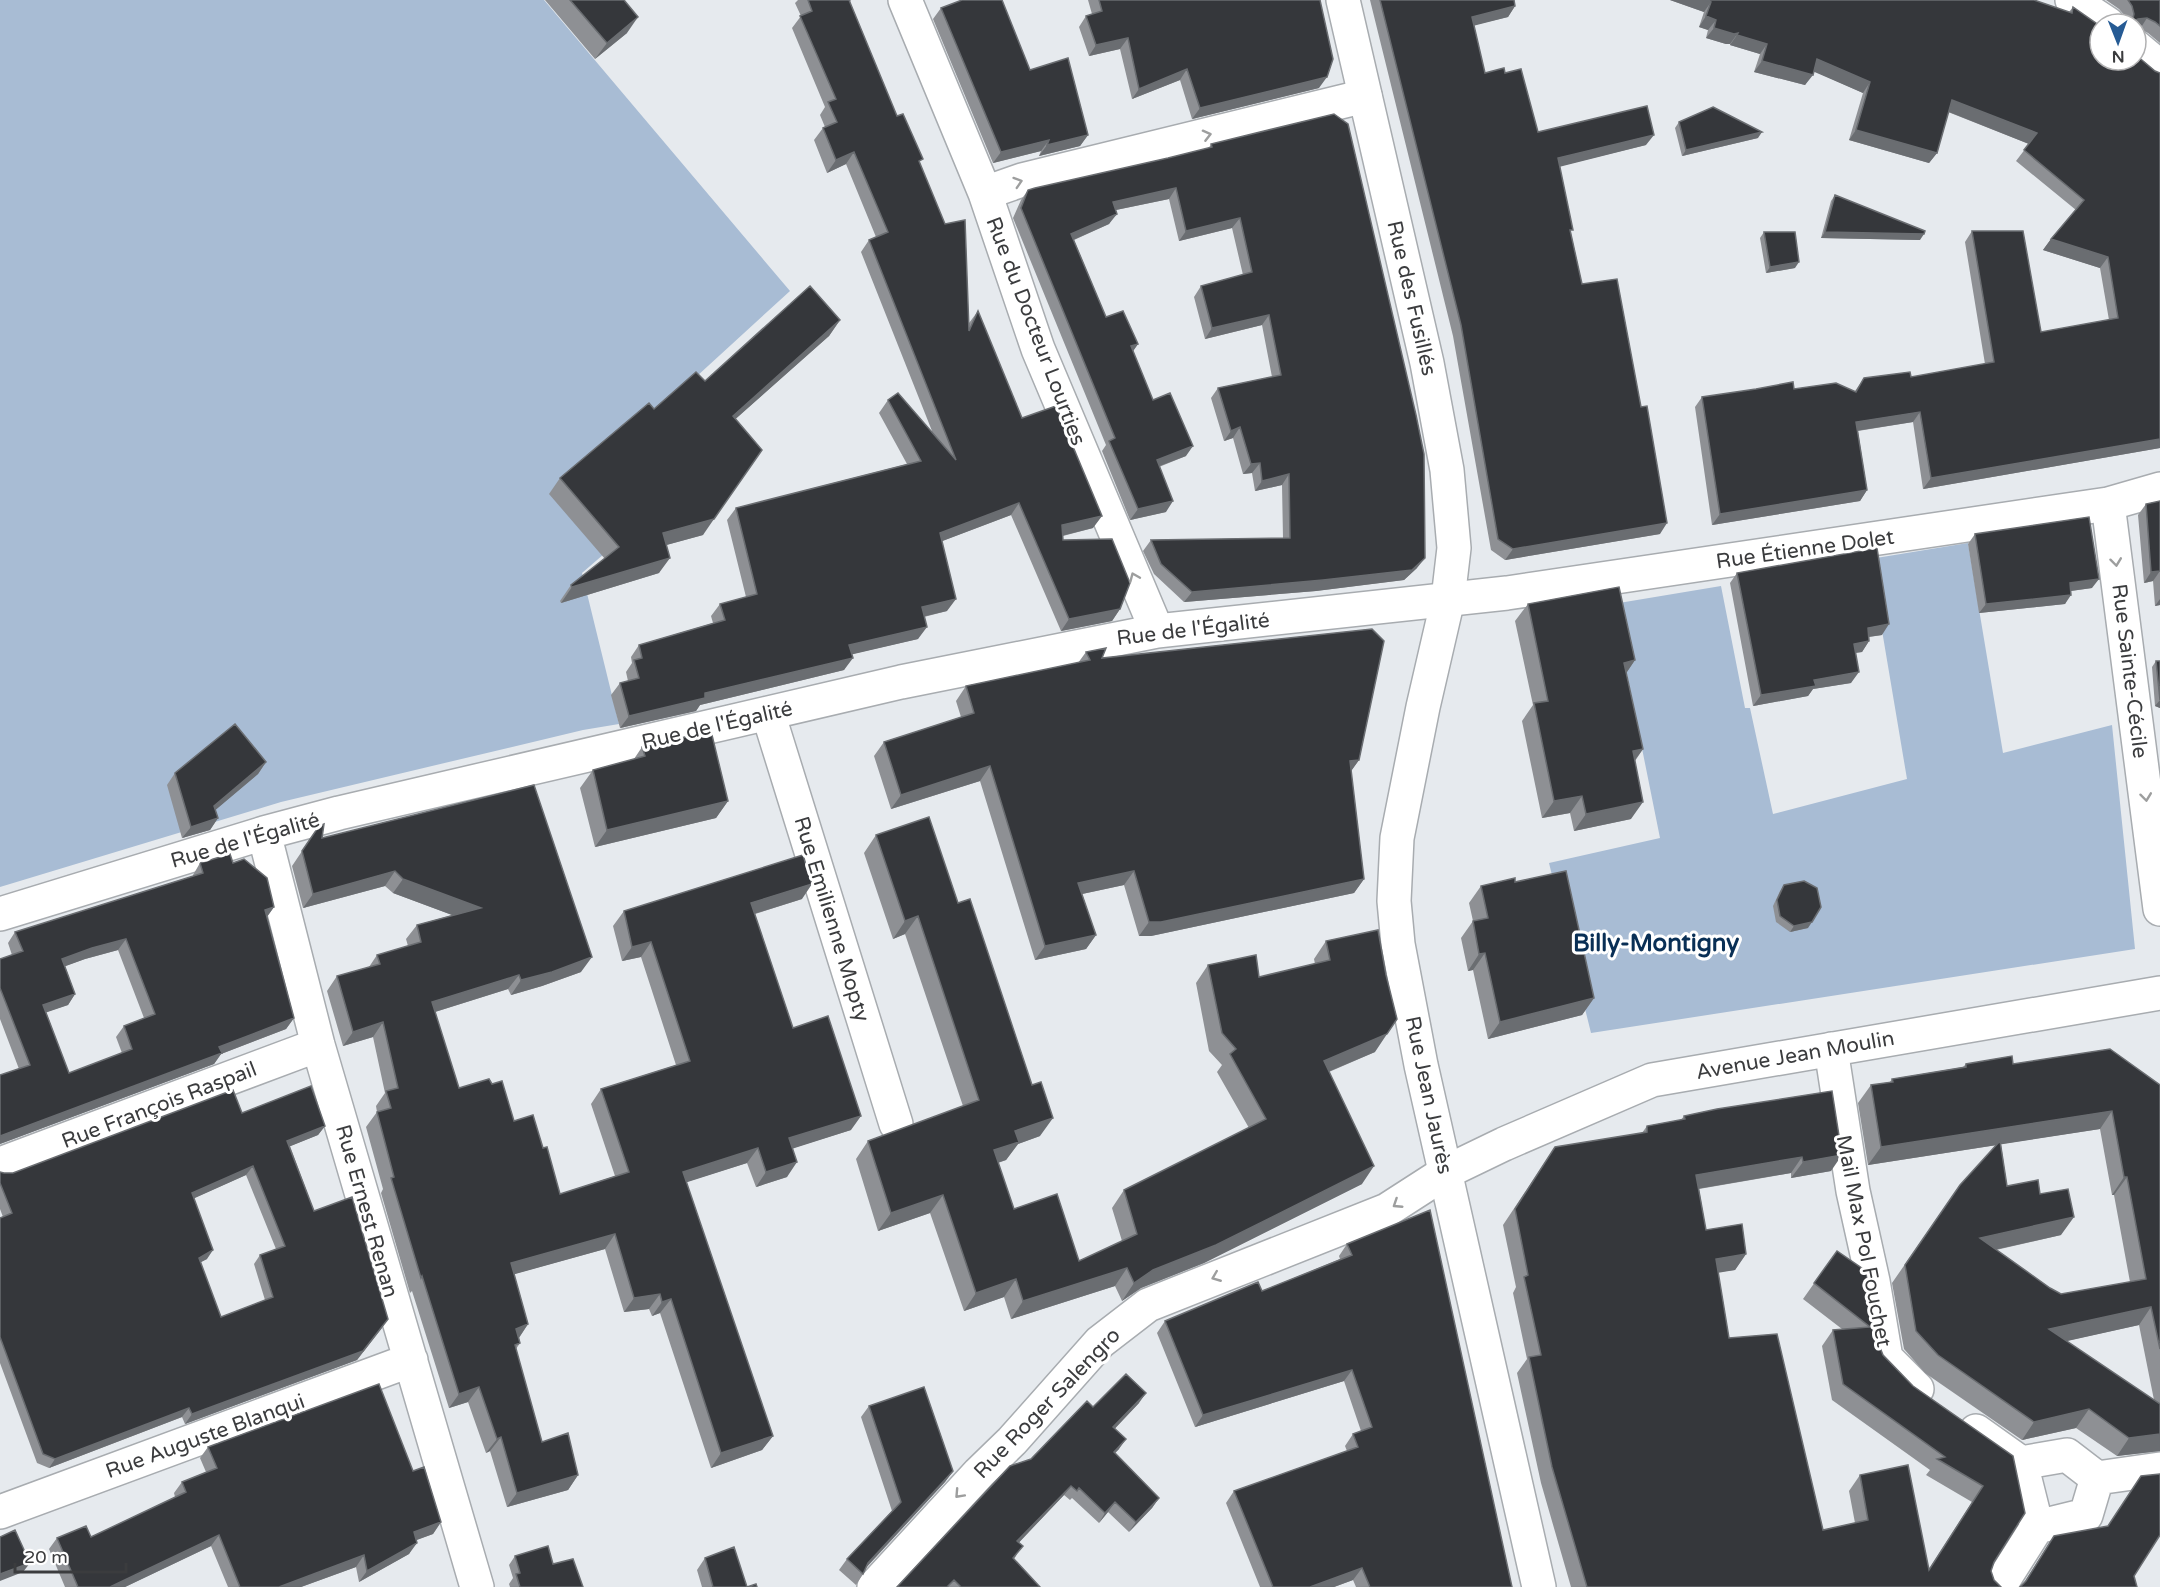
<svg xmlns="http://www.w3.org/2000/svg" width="2160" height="1587" font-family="'Varela Round',sans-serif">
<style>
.green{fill:#a8bcd4}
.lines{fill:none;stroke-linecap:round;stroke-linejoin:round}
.street-casing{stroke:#a8acb0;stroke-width:36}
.secondary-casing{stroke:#a8acb0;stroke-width:36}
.street{stroke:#fff;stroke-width:33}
.secondary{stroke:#fff;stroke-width:33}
.wall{fill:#8e9094;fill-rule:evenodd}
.shaded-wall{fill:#6a6d71}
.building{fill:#35373b;stroke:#6a6d71;stroke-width:1.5;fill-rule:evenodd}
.oneway{stroke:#9d9e9e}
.labels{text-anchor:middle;stroke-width:6;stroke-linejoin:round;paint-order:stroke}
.street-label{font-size:21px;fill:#3b3c3e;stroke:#fff}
.quarter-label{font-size:24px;font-weight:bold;fill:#092f55;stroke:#fff}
</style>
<rect width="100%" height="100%" fill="#e6eaee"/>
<!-- green -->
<path class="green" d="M0 0H544L790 291 661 409 708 464 582 573 619 724 583 730 281 802 0 887Z
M1968 543 2003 753 2112 725 2135 949 1591 1033 1549 863 1660 838 1613 604 1721 586 1745 708H1750L1773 814 1907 779 1870 559Z"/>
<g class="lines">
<!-- street casing -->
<g class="street-casing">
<path id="street" d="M905 0 985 193
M2072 0 2108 24
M2136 47 2160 67
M2108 504 2160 909
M1157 631 1038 349 985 193 1022 180 1365 96
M768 713 896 1124
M264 833 318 1045 477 1587
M0 914 264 833 339 813 901 682 1157 631 1507 593 2108 504 2160 489
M1831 1049 1853 1191 1873 1281 1886 1358 1917 1389
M0 1164 318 1045
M1976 1431 2021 1463 2067 1455 2097 1478
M2021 1463 2037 1527 2086 1515 2097 1478
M2097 1478 2160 1469
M0 1512 411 1360
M874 1587 979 1473 1012 1441 1100 1342 1148 1305 1387 1210 1446 1172 1504 1144 1652 1080 2160 993
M1999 1587 2037 1527"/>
</g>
<!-- secondary casing -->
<g class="secondary-casing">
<path id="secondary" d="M1343 0 1427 363 1447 470 1454 548 1448 599 1423 707 1397 838 1394 901 1398 944 1421 1065 1539 1587"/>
</g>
<!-- street -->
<use href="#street" class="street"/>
<!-- secondary -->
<use href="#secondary" class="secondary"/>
</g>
<!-- wall -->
<path class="wall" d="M545 0H624L627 33 595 59Z
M798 0H851L850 2 897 116 920 163 969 323 978 311 1022 418 1093 528 1063 536V540L1120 609 1112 621 1061 631 1011 515 942 541 947 611 924 617 918 639 852 654 844 670 700 705 696 711 620 728 611 695 620 683 628 681 626 672 632 663 631 657 639 645 713 623 711 616 720 604 746 597 727 520 736 508 907 464 879 413 888 400 932 431 861 252 869 240 876 237 846 164 827 173 814 140 823 128 825 127 820 115 825 107 792 28 801 16 795 3Z
M1088 0H1320L1319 88 1192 119 1180 80 1132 99 1120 49 1089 56 1079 27 1086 16 1092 14Z
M1370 0H1514L1515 6 1508 17 1474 25 1485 73H1505L1538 132 1646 145 1560 166 1571 233 1582 284 1660 534 1505 560 1491 550 1453 336Z
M1670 0H2034L2069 12 2073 7 2160 448 1923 489 1913 422 1858 431 1867 490 1860 501 1712 525 1695 407 1702 397 1794 389 1855 391 1864 378 1911 377 1985 364 1965 242 1972 231 2041 332 2109 320 2100 268 2043 250 2051 239 2076 210 2016 161 2029 144 1948 112 1937 153 1929 163 1849 140 1863 93 1814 71 1805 85 1754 72 1760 54 1730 45V44H1726L1706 38 1708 30 1699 27 1704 12Z
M2106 0H2160V43L2148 33 2140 29 2136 24H2127L2125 16 2119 9Z
M941 8 1030 70 1088 135 1080 146 1039 156 1041 151 993 163 933 19Z
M1679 122 1758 138 1682 156 1675 128Z
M1211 144 1417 568 1404 580 1316 591 1184 602 1154 574 1143 551 1151 540 1283 538 1282 485 1255 491 1252 473 1243 474 1233 438 1224 441 1211 398 1218 388 1272 377 1262 325 1205 339 1194 297 1201 286 1243 275 1232 228 1179 241 1169 199 1116 210 1109 224 1074 240 1106 317 1138 344 1133 351 1153 400 1186 456 1159 467 1166 512 1130 520 1102 451 1106 445 1013 218 1021 200 1028 190 1168 158 1209 148Z
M1835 195 1920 240 1821 238 1831 201Z
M1764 232 1795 268 1766 273 1760 238Z
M840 320 829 336 735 419 703 535 666 545 659 573 561 603 560 601 571 585 605 559 549 494 560 478 654 409 705 381Z
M2160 501V605L2155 606 2153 581 2144 583 2138 515 2146 504Z
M1975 534 2092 588 2071 591 2065 604 1979 613 1968 544Z
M1737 573 1882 635 1869 637V641L1862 652 1855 653 1851 683 1813 689 1808 696 1753 706 1730 583Z
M1528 604 1635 660 1626 673 1643 749 1635 761 1631 819 1574 831 1570 813 1542 818 1522 721 1533 705 1515 621Z
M1086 652 1359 760 1351 771 1364 879 1354 893 1151 936H1139L1124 885 1082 894 1096 935 1086 949 1035 960 980 781 891 809 874 756 884 742 961 717 956 701 966 686 1078 663Z
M2156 661H2160V708L2155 706 2152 667Z
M642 747 728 801 716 818 595 847 580 788 593 770 634 759Z
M266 762 258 774 215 810 218 818 210 830 182 838 167 785 175 773Z
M534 785 581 972 542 986 511 995 508 989 435 1012 459 1088 514 1121 543 1148 560 1194 615 1176 591 1104 601 1089 676 1065 641 957 622 961 613 926 624 911 802 899 755 914 793 1028 851 1130 793 1148 787 1177 756 1187 747 1163 686 1182 773 1436 762 1450 711 1468 660 1313 652 1316 649 1309 624 1312 605 1249 514 1274 528 1324 519 1338 520 1343 516 1349 542 1442 578 1475 568 1490 507 1507 490 1451 486 1453 468 1402 449 1408 412 1291 410 1293 381 1193 383 1189 366 1127 377 1112 376 1106 385 1093 373 1037 343 1046 327 991 337 976 369 967 377 955 408 946 406 939 417 925 452 915 393 893 385 886 303 908 292 866 319 826 322 838Z
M876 835 958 903 1040 1136 1018 1144 1006 1160 998 1163 1014 1209 1079 1261 1122 1241 1112 1208 1124 1190 1249 1128 1217 1072 1222 1065 1209 1051 1196 983 1208 965 1259 977 1315 964 1314 959 1326 941 1375 1052 1329 1072 1362 1184 1204 1263 1141 1288 1122 1301 1115 1286 1011 1319 1004 1297 964 1311 930 1213 878 1231 856 1159 868 1141 963 1106 905 934 893 939 864 853Z
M200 863H233L274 907 267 917 294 1018 286 1029 221 1054 214 1064 0 1144 19 1069 0 1019V959L12 955 8 943 15 932 193 876V875ZM118 950 144 1018 124 1026 116 1037 122 1053 69 1073 46 1012 68 1005 75 994 65 966 85 959Z
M1515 882 1594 998 1582 1015 1488 1039 1473 970 1468 971 1461 938 1473 921 1469 903 1481 886Z
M1784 885 1808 928 1790 932 1776 922 1773 906 1780 891Z
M1966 1064H2013L2160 1085V1451L2117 1456 2076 1428 2022 1440 1925 1373 1904 1349 1892 1283 1960 1185 1997 1145 1868 1165 1858 1103 1871 1085 1890 1082 1892 1079 1963 1067ZM2100 1129 2112 1195H2114L2130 1282 2061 1294 2050 1288 1996 1250 2061 1235 2040 1194 2007 1186 2001 1144ZM2139 1325 2154 1400 2066 1341Z
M1717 1109 1831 1171 1791 1178V1173L1699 1189 1706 1230 1746 1254 1735 1270 1718 1272 1729 1338 1823 1530 1855 1523 1849 1491 1860 1475 1929 1569 1972 1502 1926 1475 1930 1470 1832 1400 1822 1346 1833 1330 1842 1329 1803 1299 1837 1251 1883 1355 1913 1386 2013 1456 1994 1562 1991 1571 1994 1580 2001 1587H1571L1541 1483 1517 1373 1527 1359 1513 1293 1516 1287 1503 1225 1555 1147 1642 1133 1647 1126 1681 1120 1684 1116Z
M242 1113 325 1126 318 1135 290 1146 314 1211 382 1328 357 1360 185 1424 182 1417 49 1468 37 1463 0 1363V1218L3 1217 0 1209V1172L4 1173H13ZM246 1175 276 1249 260 1255 254 1264 265 1300 221 1317 200 1262 207 1259 194 1198Z
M1347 1244 1512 1587H1356L1353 1580 1334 1587H1260L1226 1503 1234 1491 1347 1451 1345 1446 1353 1434 1361 1431 1344 1381 1195 1427 1157 1333 1165 1321 1262 1291 1340 1259 1339 1256Z
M1139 1403 1115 1428 1119 1449 1115 1453 1159 1498 1152 1508 1129 1532 1108 1512 1099 1523 1072 1498 1070 1500 1064 1495 1019 1542 1016 1556 1014 1559 1040 1587H897L1031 1459 1093 1407Z
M869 1406 953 1471 945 1482 866 1568 863 1574 856 1585 839 1570 847 1559 892 1511 861 1417Z
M208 1447 413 1471 441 1522 433 1534 416 1540 409 1554 359 1582 356 1567 301 1587H228L211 1546 125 1587H65L49 1549 57 1538 91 1537 175 1497 174 1493 182 1482 206 1472 200 1458Z
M2141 1476 2160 1535 2023 1584 2054 1536 2107 1527Z
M515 1556 553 1564 583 1587H510L509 1584 513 1578 509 1565Z
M705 1558 747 1587H757H702L697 1570Z"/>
<!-- shaded-wall -->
<path class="shaded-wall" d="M1670 0H1706L1711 2 1704 12Z
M1515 6 1508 17 1465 28 1472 17Z
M1706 16 1716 20 1708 30 1699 27Z
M638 17 627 33 595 59 607 43Z
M2147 18 2140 29H2136V24H2131L2138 19Z
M1714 28 1738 33 1730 44H1726L1706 38Z
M1737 35 1767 44 1760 54 1730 45Z
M1128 38 1120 49 1089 56 1096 45Z
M1817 59 1870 82 1863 93 1810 70Z
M1762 61 1813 75 1805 85 1754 72Z
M1187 69 1180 80 1132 99 1139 89Z
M1327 77 1319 88 1192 119 1200 108Z
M1952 100 2037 133 2029 144 1944 110Z
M1856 130 1937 153 1929 163 1849 140Z
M1762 132 1758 138 1682 156 1686 150Z
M1088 135 1080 146 1039 156 1047 145Z
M1654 135 1646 145 1551 169 1558 158Z
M1049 140 1041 151 993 163 1001 152Z
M854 152 846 164 827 173 836 160Z
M1176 188 1169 199 1106 212 1113 202Z
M1117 214 1109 224 1064 244 1071 234Z
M1240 218 1232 228 1179 241 1186 231Z
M1825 232 1924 234 1920 240 1821 238Z
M2051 239 2108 257 2100 268 2043 250Z
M1799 262 1795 268 1766 273 1770 267Z
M1269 315 1262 325 1205 339 1212 328Z
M840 320 829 336 721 432 733 416Z
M1138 344 1131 354V346Z
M1920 412 1913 422 1849 432 1856 422Z
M1240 427 1233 438 1224 441 1231 431Z
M2160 439V448L1923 489 1931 478Z
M1193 446 1186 456 1149 470 1157 460Z
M1260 463 1252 473 1243 474 1251 464Z
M1289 474 1282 485 1255 491 1262 481Z
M1867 490 1860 501 1712 525 1720 514Z
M1173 501 1166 512 1130 520 1138 509Z
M1019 503 1011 515 932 545 940 533Z
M1102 516 1093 528 1053 538 1062 525Z
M714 519 703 535 652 549 663 533Z
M1667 523 1660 534 1505 560 1513 549Z
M670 558 659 573 561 603 572 587Z
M1425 558 1417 568 1404 580 1316 591 1184 602 1192 592Z
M2160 571 2153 581 2144 583 2151 572Z
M2099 579 2092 588 2063 592 2070 583Z
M2071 595 2065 604 1979 613 1986 604Z
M956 599 947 611 913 619 922 607Z
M2160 599V605L2155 606Z
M1120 609 1112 621 1061 631 1069 619Z
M1889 624 1882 635 1860 638 1868 628Z
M927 627 918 639 841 657 849 645Z
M1869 641 1862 652 1846 654 1854 644Z
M853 658 844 670 700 705 696 711 620 728 629 716 705 693Z
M1635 660 1623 678 1624 663Z
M1859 672 1851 683 1813 689 1808 696 1753 706 1761 695 1814 680Z
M2160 700V708L2155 706Z
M1643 749 1630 767 1633 751Z
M1359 760 1349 774 1350 761Z
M266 762 258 774 206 818 214 806Z
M990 766 980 781 891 809 901 795Z
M1582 796 1570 813 1542 818 1554 801Z
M728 801 716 818 595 847 607 830Z
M1643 802 1631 819 1574 831 1586 814Z
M218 818 210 830 182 838 191 827Z
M395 871 385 886 303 908 313 894Z
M1134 871 1124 885 1068 897 1078 883Z
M403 879 481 908 471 922 393 893Z
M1364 879 1354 893 1151 936H1139L1149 922Z
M812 884 802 899 741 918 751 903Z
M274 907 266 918 265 910Z
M918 916 905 934 893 939 905 921Z
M1812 922 1808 928 1790 932 1794 926Z
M1096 935 1086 949 1035 960 1045 946Z
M126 939 118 950 85 959 55 970 62 959 92 948Z
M651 942 641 957 622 961 632 947Z
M1485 953 1473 970 1468 971 1479 954Z
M592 957 581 972 542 986 511 995 521 980Z
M519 975 508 989 422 1016 432 1002Z
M75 994 68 1005 36 1016 43 1005Z
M1594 998 1582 1015 1488 1039 1500 1022Z
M294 1018 286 1029 221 1054 214 1064 0 1144V1136L219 1047Z
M383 1022 373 1037 343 1046 353 1032Z
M1387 1034 1375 1052 1311 1079 1324 1061Z
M2112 1111 2100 1129 1868 1165 1881 1147Z
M861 1116 851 1130 779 1153 789 1138Z
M1053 1118 1040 1136 1018 1144 1006 1160 981 1168 994 1150 1015 1131Z
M325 1126 318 1135 281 1150 287 1141Z
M758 1148 747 1163 672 1187 683 1172Z
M1842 1155 1831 1171 1791 1178 1803 1162Z
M1802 1157 1791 1173 1685 1191 1696 1175Z
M797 1162 787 1177 756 1187 766 1172Z
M253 1166 246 1175 186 1202 192 1193Z
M1374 1166 1362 1184 1204 1263 1141 1288 1122 1301 1134 1283 1153 1270Z
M2124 1177H2127L2114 1195H2112Z
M943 1195 930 1213 878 1231 891 1213Z
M2074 1217 2061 1235 1967 1256 1980 1238Z
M615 1234 605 1249 501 1278 511 1263Z
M213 1250 207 1259 192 1267 199 1258Z
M1746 1254 1735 1270 1705 1275 1716 1259Z
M1127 1268 1115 1286 1011 1319 1023 1301Z
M1016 1279 1004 1297 964 1311 976 1293Z
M660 1294 649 1309 624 1312 634 1298Z
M671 1299 660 1313 652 1316 662 1302Z
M2151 1307 2139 1325 2036 1348 2049 1329Z
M388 1319 357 1360 185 1424 192 1414Z
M528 1324 518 1339 516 1329Z
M1352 1370 1344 1381 1195 1427 1203 1415Z
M479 1387 468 1402 449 1408 459 1394Z
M1146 1393 1139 1403 1107 1437 1113 1427Z
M189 1408 182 1417 49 1468 55 1459Z
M2089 1409 2076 1428 2022 1440 2034 1422Z
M2160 1434V1451L2117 1456 2129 1438Z
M773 1436 762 1450 711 1468 721 1453Z
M501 1437 490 1451 486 1453 497 1439Z
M1126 1439 1119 1449 1107 1461 1114 1452Z
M953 1471 945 1482 860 1574 868 1563Z
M578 1475 568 1490 507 1507 517 1493Z
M1071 1486 1064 1495 1011 1551 1017 1541Z
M1159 1498 1152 1508 1129 1532 1136 1522Z
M1115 1502 1108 1512 1099 1523 1105 1513Z
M441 1522 433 1534 406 1544 414 1532Z
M219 1535 211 1546 125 1587H109Z
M417 1543 409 1554 359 1582 367 1571Z
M364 1555 356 1567 301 1587H279Z
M30 1563 23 1572 0 1581V1574Z
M1362 1568 1353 1580 1334 1587H1310Z"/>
<!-- building -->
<path class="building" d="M570 0H624L638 17 607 43Z
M808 0H849L897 116 903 114 923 159 919 161 945 224 965 220 969 331 978 311 1022 418 1056 406 1102 516 1062 525 1063 540 1112 539 1130 583 1120 609 1069 619 1019 503 940 533 956 599 922 607 927 627 849 645 853 658 705 693V698L629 716 620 683 639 678 634 660 642 658 639 645 725 620 720 604 757 594 736 508 921 461 888 400 898 393 956 460 869 240 888 232 854 152 836 160 823 128 837 122 828 102 836 99 800 16 812 11Z
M962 0H1002L1030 70 1068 58 1088 135 1047 145 1049 140 1001 152 941 8Z
M1099 0H1320L1333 59 1327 77 1200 108 1187 69 1139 89 1128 38 1096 45 1086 16 1102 11Z
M1380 0H1514L1515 6 1472 17 1485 73 1504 68 1505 73 1521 69 1538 132 1647 106 1654 135 1558 158 1573 230H1570L1582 284 1617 279 1641 407 1647 406 1667 523 1513 549 1498 539 1461 325Z
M1706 0H2034L2072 13 2073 7 2100 26V60H2136V55L2155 71 2160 73V439L1931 478 1920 412 1856 422 1867 490 1720 514 1702 397 1756 389 1793 382 1794 389 1836 383 1856 392 1864 378 1910 372 1911 377 1994 362 1972 231H2023L2041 332 2118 318 2108 257 2051 239 2084 200 2024 150 2037 133 1952 100 1937 153 1856 130 1870 82 1817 59 1813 75 1762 61 1767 44 1737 35 1738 33 1734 34 1714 28 1716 20 1706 16 1711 2Z
M2128 0H2160V26L2155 22 2147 18 2138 19 2132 22 2134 14 2132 6Z
M1713 107 1762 132 1686 150 1679 122Z
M1334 114 1348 124 1416 415 1424 454 1425 558 1412 570 1323 580 1192 592 1161 564 1151 540 1290 538 1289 474 1262 481 1260 463 1251 464 1240 427 1231 431 1218 388 1281 375 1269 315 1212 328 1201 286 1252 272 1240 218 1186 231 1176 188 1113 202 1117 214 1071 234 1106 317 1123 311 1138 344 1131 346 1153 400 1170 393 1193 446 1157 460 1173 501 1138 509 1109 441 1115 438 1021 208 1028 190 1035 188 1168 158 1212 147 1211 144Z
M1835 195 1925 231 1924 234 1825 232Z
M1764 232H1795L1799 262 1770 267Z
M810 286 840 320 733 416 762 450 714 519 663 533 670 558 572 587 571 585 619 547 560 478 649 403 654 409 696 372 705 381Z
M2160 501V571L2151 572 2146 504Z
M2089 517 2099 579 2070 583 2071 595 1986 604 1975 534Z
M1877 548 1889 624 1868 628 1869 641 1854 644 1859 672 1814 680 1816 686 1761 695 1737 573Z
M1619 587 1635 660 1624 663 1643 749 1633 751 1643 802 1586 814 1582 796 1554 801 1534 703 1548 701 1528 604Z
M1372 629 1384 641 1359 760 1350 761 1364 879 1161 922H1149L1134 871 1078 883 1096 935 1045 946 990 766 901 795 884 742 974 713 966 686 1090 660 1086 652 1106 648 1102 658Z
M2156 661H2160V700Z
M235 724 266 762 214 806 218 818 191 827 175 773Z
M711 731 728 801 607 830 593 770 645 756 642 747Z
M534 785 592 957 552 972 521 980 519 975 432 1002 459 1088 489 1079 492 1084 502 1081 514 1121 533 1115 543 1148 547 1147 560 1194 629 1172 601 1089 690 1061 651 942 632 947 624 911 803 855 812 884 751 903 793 1028 828 1016 861 1116 789 1138 797 1162 766 1172 758 1148 683 1172 773 1436 721 1453 671 1299 662 1302 660 1294 634 1298 615 1234 511 1263 528 1324 516 1329 520 1343 515 1345 542 1442 568 1433 578 1475 517 1493 501 1437 497 1439 479 1387 459 1394 422 1276 421 1278 391 1178 394 1177 377 1112 391 1108 386 1091 398 1088 383 1022 353 1032 337 976 380 964 377 955 421 942 417 925 481 908 403 879 395 871 313 894 302 851 319 826 324 824 322 838Z
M929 817 958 903 970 899 1032 1085 1041 1082 1053 1118 1015 1131 1019 1142 994 1150 1014 1209 1057 1194 1079 1261 1137 1234 1124 1190 1266 1119 1230 1054 1236 1049 1222 1033 1208 965 1256 955 1259 977 1330 960 1326 941 1378 930 1386 975 1397 1019 1387 1034 1324 1061 1374 1166 1216 1245 1153 1270 1134 1283 1127 1268 1023 1301 1016 1279 976 1293 943 1195 891 1213 868 1141 979 1100 918 916 905 921 876 835Z
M230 854 233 863 244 859 267 878 274 907 265 910 294 1018 219 1047 222 1053 0 1136V1075L30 1065 0 988V959L23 951 15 932 203 873 200 863ZM126 939 155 1014 124 1026 132 1049 69 1073 43 1005 75 994 62 959 92 948Z
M1566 871 1594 998 1500 1022 1485 953 1479 954 1473 921 1488 918 1481 886 1515 878V882Z
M1804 881 1817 888 1821 907 1812 922 1794 926 1780 916 1777 900 1784 885Z
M2110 1049 2160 1085V1349L2151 1307 2049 1329 2160 1404V1434L2129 1438 2089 1409 2034 1422 1938 1355 1916 1331 1905 1265 1960 1185 2000 1141 2007 1186 2038 1180 2040 1194 2068 1189 2074 1217 1980 1238 2050 1288 2061 1294 2146 1279 2127 1177H2124L2112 1111 1881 1147 1871 1085 1893 1082 1892 1079 1966 1067V1064L2012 1056 2013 1064Z
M311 1086 325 1126 287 1141 314 1211 352 1197 388 1319 363 1351 192 1414 189 1408 55 1459 43 1454 0 1337V1218L12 1213 0 1183V1172L4 1173H13L233 1090 242 1113ZM253 1166 285 1246 260 1255 273 1297 221 1317 199 1258 213 1250 192 1193Z
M1832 1091 1842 1155 1803 1162 1802 1157 1696 1175 1706 1230 1742 1224 1746 1254 1716 1259 1729 1338 1777 1334 1823 1530 1868 1520 1860 1475 1908 1465 1929 1570 1983 1486 1937 1459 1945 1457 1843 1384 1833 1330 1870 1327 1814 1283 1837 1251 1866 1271 1879 1345 1883 1355 1913 1386 2013 1456 2025 1513 1994 1562 1991 1571 1994 1580 2001 1587H1587L1552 1467 1529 1357 1541 1355 1524 1277 1528 1275 1515 1209 1555 1147 1647 1132V1126L1685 1119 1684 1116 1717 1109Z
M1430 1210 1512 1587H1370L1362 1568 1310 1587H1273L1234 1491 1358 1447 1353 1434 1372 1427 1352 1370 1203 1415 1165 1321 1258 1282 1262 1291 1352 1255 1347 1244Z
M1126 1374 1146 1393 1113 1427 1126 1439 1114 1452 1159 1498 1136 1522 1115 1502 1105 1513 1079 1488 1077 1491 1071 1486 1017 1541 1023 1546 1013 1558 1040 1587H961L954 1580 947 1587H897L1010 1466 1031 1459 1087 1401 1093 1407Z
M379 1384 413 1471 424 1467 441 1522 414 1532 417 1543 367 1571 364 1555 279 1587H240L219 1535 110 1587H78L57 1538 86 1526 91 1537 186 1492 182 1482 217 1468 208 1447Z
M924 1387 953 1471 868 1563 863 1574 847 1559 901 1502 869 1406Z
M2160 1474V1535L2134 1576 2137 1587H2020L2026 1581 2054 1536 2108 1526 2141 1476Z
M15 1530 30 1563 0 1574V1537Z
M548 1546 553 1564 573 1559 583 1587H520L516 1574 520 1573 515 1556Z
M734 1547 747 1587 756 1584 757 1587H713L705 1558Z"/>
<!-- one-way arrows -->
<defs><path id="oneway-chevron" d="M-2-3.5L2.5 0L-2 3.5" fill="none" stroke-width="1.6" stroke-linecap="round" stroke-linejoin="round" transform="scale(1.5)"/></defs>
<g class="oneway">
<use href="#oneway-chevron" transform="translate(1207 135) rotate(-14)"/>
<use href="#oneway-chevron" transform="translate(1018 182) rotate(-18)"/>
<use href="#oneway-chevron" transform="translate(2116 562) rotate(83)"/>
<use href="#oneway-chevron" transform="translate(1134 577) rotate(-113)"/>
<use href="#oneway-chevron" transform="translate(2146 797) rotate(83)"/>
<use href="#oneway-chevron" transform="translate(1397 1204) rotate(147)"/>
<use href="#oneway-chevron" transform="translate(1216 1277) rotate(158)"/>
<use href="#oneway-chevron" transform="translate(959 1494) rotate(133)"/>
</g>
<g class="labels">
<!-- street labels -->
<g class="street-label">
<text transform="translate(1412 298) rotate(77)" y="7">Rue des Fusillés</text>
<text transform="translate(1036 331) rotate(69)" y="7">Rue du Docteur Lourties</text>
<text transform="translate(1805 549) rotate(-8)" y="7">Rue Étienne Dolet</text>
<text transform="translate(1193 629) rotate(-7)" y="7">Rue de l'Égalité</text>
<text transform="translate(2130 671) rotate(83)" y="7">Rue Sainte-Cécile</text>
<text transform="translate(717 725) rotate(-13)" y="7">Rue de l'Égalité</text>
<text transform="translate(245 840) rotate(-16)" y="7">Rue de l'Égalité</text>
<text transform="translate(832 919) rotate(73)" y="7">Rue Emilienne Mopty</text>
<text transform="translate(1795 1055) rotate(-10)" y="7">Avenue Jean Moulin</text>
<text transform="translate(1429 1095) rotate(78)" y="7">Rue Jean Jaurès</text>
<text transform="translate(159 1105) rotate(-21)" y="7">Rue François Raspail</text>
<text transform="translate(367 1211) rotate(74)" y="7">Rue Ernest Renan</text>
<text transform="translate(1864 1241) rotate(79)" y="7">Mail Max Pol Fouchet</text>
<text transform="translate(1047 1403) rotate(-46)" y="7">Rue Roger Salengro</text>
<text transform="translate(205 1436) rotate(-20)" y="7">Rue Auguste Blanqui</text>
</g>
<!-- quarter labels -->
<g class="quarter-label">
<text x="1656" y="951">Billy-Montigny</text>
</g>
</g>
<!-- north arrow -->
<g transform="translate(2118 42) rotate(179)"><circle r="28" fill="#ffffff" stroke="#b1b1b2" stroke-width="1.5"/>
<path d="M0-4.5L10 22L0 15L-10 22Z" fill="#265b94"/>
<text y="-9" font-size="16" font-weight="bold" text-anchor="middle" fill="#3b3c3e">N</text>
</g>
<!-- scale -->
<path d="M15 1563v9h111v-9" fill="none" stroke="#3b3c3e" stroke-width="3"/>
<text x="24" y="1563" font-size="18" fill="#3b3c3e" stroke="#ffffff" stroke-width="4.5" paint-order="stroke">20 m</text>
</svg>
